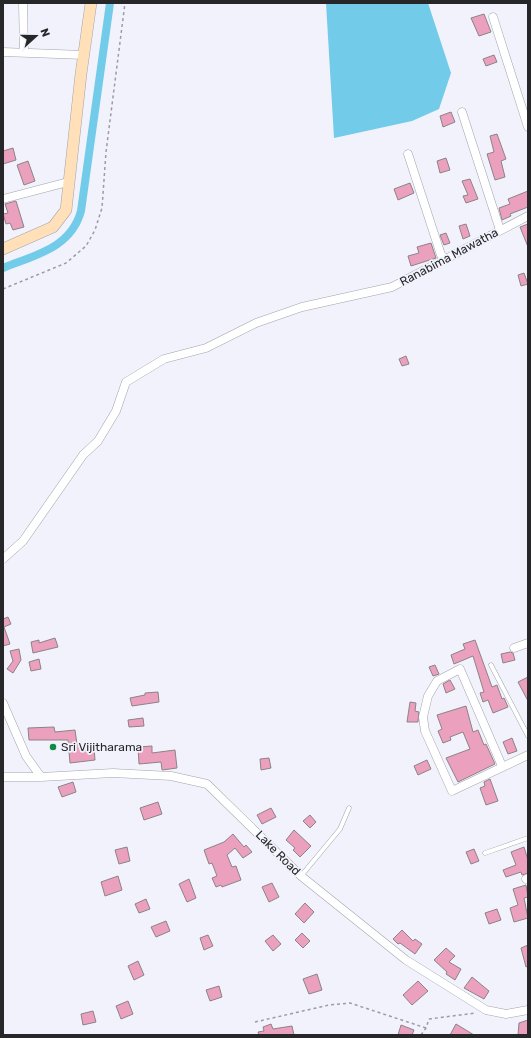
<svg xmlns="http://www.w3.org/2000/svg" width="531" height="1038" font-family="Rubik,sans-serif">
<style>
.water{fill:#71cbe9}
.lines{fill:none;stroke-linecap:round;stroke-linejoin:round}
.canal{stroke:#71cbe9;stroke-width:8}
.building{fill:#eba0be;stroke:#8c8387}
.service-casing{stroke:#a3a4ac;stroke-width:5}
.minor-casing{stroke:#a3a4ac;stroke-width:9}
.secondary-casing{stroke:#a3a4ac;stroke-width:12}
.path{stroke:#9b9ca2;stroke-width:1.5;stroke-dasharray:3 3;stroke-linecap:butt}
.service{stroke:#fff;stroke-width:4}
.minor{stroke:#fff;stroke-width:8}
.secondary{stroke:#ffe0b8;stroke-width:11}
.poi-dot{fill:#0d8b47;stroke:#f1f2fb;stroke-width:1.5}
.labels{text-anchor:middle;stroke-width:3.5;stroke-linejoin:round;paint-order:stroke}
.street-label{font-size:12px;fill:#27272a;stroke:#f1f2fb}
.poi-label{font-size:12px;fill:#27272a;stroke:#f1f2fb;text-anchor:start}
</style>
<rect width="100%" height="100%" fill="#f1f2fb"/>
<!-- water -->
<path class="water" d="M326 3H428L451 73 439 109 412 121 334 138Z"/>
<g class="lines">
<!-- canal -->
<path class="canal" d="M3 268C35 255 71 248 81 211L110 3"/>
</g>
<!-- building -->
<path class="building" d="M484 14 491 32 479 36 471 18Z
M494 55 497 62 486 66 483 59Z
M451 112 455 122 443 127 440 116Z
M497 134 506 159 501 161 505 177 495 180 487 154 494 152 490 136Z
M13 148 16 160 3 164V151Z
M446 158 450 170 440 173 437 161Z
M28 161 35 181 24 185 17 165Z
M470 179 478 199 466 203 463 196 468 195 462 181Z
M410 183 414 193 398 200 394 189Z
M528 191V207L510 214 511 216 502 220 499 208 510 204 508 199Z
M16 201 24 227 13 230 10 223 6 224 3 214 8 213 5 204Z
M466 224 470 236 463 239 459 226Z
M528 224V247L520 227Z
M446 233 450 243 444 245 440 235Z
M431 243 436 258 411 266 408 256 419 253 417 247Z
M524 273 528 284 521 286 518 275Z
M406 356 409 364 402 366 399 359Z
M8 617 11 624 4 627 10 644 3 646V619Z
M55 638 58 647 33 653 31 642 39 640V643Z
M475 640 492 687 497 685 502 699 504 698 508 707 493 713 488 700 483 702 480 693 484 692 473 656 454 664 451 655 465 649 463 644Z
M19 649 21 660 13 673 7 669 13 661 10 651Z
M510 652 513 653 515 660 503 663 501 654Z
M39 659 41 669 31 671 29 662Z
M435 665 439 674 433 676 429 667Z
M528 677V701L518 682Z
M450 680 455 689 446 693 443 684Z
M158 692 159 702 132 706 130 698 145 695V693Z
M410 702 416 703 415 711 419 712 418 722H407Z
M466 706 473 732 478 730 484 745 486 744 495 764 458 782 446 758 470 749 463 732 450 737 451 740 443 743 438 731 442 729 437 715Z
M143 718 144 726 129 727 128 720Z
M54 727 55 732 75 730 77 744 80 743V748L94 747 95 760 70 763 68 740H29L28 728Z
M512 738 517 751 508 754 503 742Z
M152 746V753L175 750 177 768 162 770 161 762 139 764 138 747Z
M269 758 271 768 261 770 260 759Z
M427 760 431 769 418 775 414 766Z
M490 779 498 801 486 805 480 788 485 786 484 782Z
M73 782 76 792 62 797 58 787Z
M158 802 162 814 144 820 140 808Z
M271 808 276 817 262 824 257 815Z
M310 815 316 822 310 828 303 821Z
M294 830 311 846 300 857 293 850 295 848 286 840Z
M233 834 244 847 246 845 252 852 243 858 235 848 227 855 232 867 236 866 241 880 222 887 221 885 216 887 212 878 217 876 212 863 209 864 204 850 224 842Z
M127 847 130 861 119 864 115 850Z
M524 847 528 860V873L522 875 521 872 506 877 503 870 516 865 511 852Z
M474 849 479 861 471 864 466 852Z
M118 876 122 890 105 896 101 882Z
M189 879 196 898 187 902 179 884Z
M272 883 279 897 269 902 262 887Z
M526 885 528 897 524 898 528 918 514 922 510 908 518 905 513 889Z
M146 899 150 909 139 913 135 904Z
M305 903 314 912 304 923 295 914Z
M497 909 501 920 489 924 485 913Z
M166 921 170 931 156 937 151 927Z
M402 930 413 941 415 939 422 944 415 954 400 943 398 944 393 939Z
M302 933 310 941 303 948 295 940Z
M208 935 213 946 204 950 200 938Z
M273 935 281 944 273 951 265 941Z
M528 945V966L526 967 521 948Z
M446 948 455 956 449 962 461 969 455 980 446 974 447 972 434 960Z
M138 961 144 975 134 980 128 966Z
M317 974 322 990 309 994 303 979Z
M472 977 489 991 484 999 464 988Z
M418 981 428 991 412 1005 403 995Z
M219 986 222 997 210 1001 206 990Z
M128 1001 133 1014 121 1019 116 1006Z
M93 1011 96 1022 83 1025 81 1014Z
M528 1020V1035H518L519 1023Z
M271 1024 273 1029 292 1026 294 1035H259L258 1032 264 1031 263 1027Z
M456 1024 474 1035H450Z
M401 1025 414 1030 412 1035H398Z"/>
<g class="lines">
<!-- service casing -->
<g class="service-casing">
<path id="service" d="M491 665 528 736
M485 853 528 838
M301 876 340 829 349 808"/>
</g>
<!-- minor casing -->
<g class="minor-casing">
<path id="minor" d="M23 3 24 52
M493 17 528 127
M3 52 84 55
M462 112 500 230
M408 154 441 255 445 258
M3 199 68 182
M3 559 23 541 83 455 98 441 116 411 126 382 164 359 206 348 256 323 302 307 392 287 528 216
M514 648 528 643
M3 703 26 756 41 777
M502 766 460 669 437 681 428 696 423 717 425 731 452 791 528 755
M3 777H41L113 773 171 776 207 784 301 876 406 960 486 1010 506 1014 528 1010
M526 879 528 878"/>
</g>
<!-- secondary casing -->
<g class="secondary-casing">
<path id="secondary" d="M3 249 53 227 66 210 81 74 91 3"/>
</g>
<!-- path -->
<path class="path" d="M3 289 66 263 86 246 95 230 102 208 106 152 125 3
M255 1022 329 1005 350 1003 426 1028
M421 1035 426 1028 429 1019 476 1013"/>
<!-- service -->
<use href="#service" class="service"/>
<!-- minor -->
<use href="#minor" class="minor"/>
<!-- secondary -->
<use href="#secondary" class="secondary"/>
</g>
<!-- markers -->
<circle class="poi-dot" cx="53" cy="747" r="4"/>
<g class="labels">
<!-- street labels -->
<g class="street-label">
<text transform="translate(449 257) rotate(-28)" y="4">Ranabima Mawatha</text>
<text transform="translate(278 853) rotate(45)" y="4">Lake Road</text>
</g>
<!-- poi labels -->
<g class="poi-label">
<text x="61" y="751">Sri Vijitharama</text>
</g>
</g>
<!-- border -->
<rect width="531" height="1038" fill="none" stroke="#27272a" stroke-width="8"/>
<!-- north arrow -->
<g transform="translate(36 36) rotate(69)" stroke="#f1f2fb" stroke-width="3" paint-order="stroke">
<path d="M0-3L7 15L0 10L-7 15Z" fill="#27272a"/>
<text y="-6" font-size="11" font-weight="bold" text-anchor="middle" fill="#27272a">N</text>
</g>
</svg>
